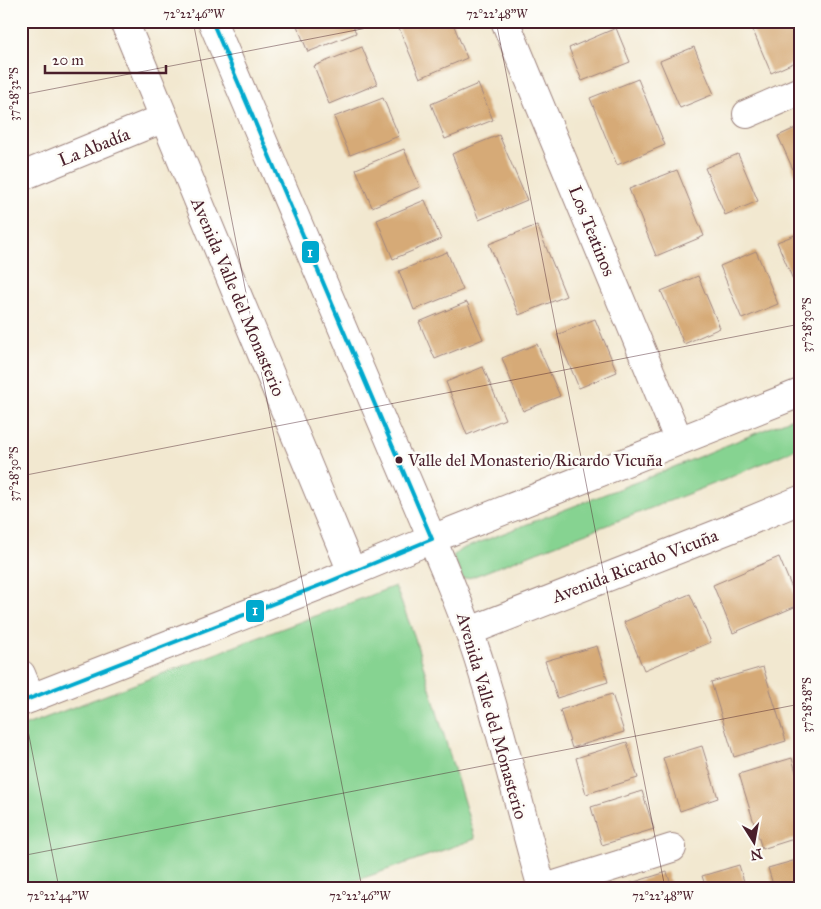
<svg xmlns="http://www.w3.org/2000/svg" width="821" height="909" font-family="'IM FELL Great Primer',serif">
<style>
.green{fill:#86d391;stroke:#68795e}
.building{fill:#d6aa77}
.lines{fill:none;stroke-linecap:round;stroke-linejoin:round}
.minor-casing{stroke:#9e847e;stroke-width:30}
.tertiary-casing{stroke:#9e847e;stroke-width:30}
.minor{stroke:#fff;stroke-width:28}
.tertiary{stroke:#fff;stroke-width:28}
.bus-1-casing{stroke:#fdfcf7;stroke-width:8}
.bus-1{stroke:#00a9ce;stroke-width:4}
.ticks{fill:none;stroke:#4a1f2b;stroke-width:1;stroke-opacity:0.45}
.bus-dot{fill:#4a1f2b;stroke:#fdfcf7;stroke-width:2}
.labels{text-anchor:middle;stroke-width:5;stroke-linejoin:round;paint-order:stroke}
.bus-label{font-size:17px;fill:#4a1f2b;stroke:#fdfcf7;text-anchor:start}
.street-label{font-size:18px;fill:#4a1f2b;stroke:#fdfcf7}
.line-badge{stroke:#fdfcf7;stroke-width:2}
.badge-label{font-size:14px;text-anchor:middle;font-weight:bold;fill:#fff}
.neatline{fill:none;stroke:#4a1f2b;stroke-width:2}
.ticks-label{font-size:12px;text-anchor:middle;fill:#4a1f2b}
</style>
<rect width="100%" height="100%" fill="#fdfcf7"/>
<filter id="ink" filterUnits="userSpaceOnUse"><feTurbulence type="fractalNoise" baseFrequency=".02" numOctaves="2"/><feDisplacementMap in="SourceGraphic" scale="10" xChannelSelector="R" yChannelSelector="G"/><feConvolveMatrix kernelMatrix="1 2 1 2 8 2 1 2 1" color-interpolation-filters="sRGB"/></filter>
<filter id="wash" filterUnits="userSpaceOnUse"><feTurbulence type="fractalNoise" baseFrequency=".0096" numOctaves="4" result="noise"/><feDisplacementMap in="SourceGraphic" scale="20" xChannelSelector="R" yChannelSelector="G"/><feGaussianBlur stdDeviation="1.12" result="paint"/><feColorMatrix in="noise" values="0 0 0 0 0 0 0 0 0 0 0 0 0 0 0 0 0 1.4 0 .05"/><feComposite in="paint" operator="in"/></filter>
<g filter="url(#wash)">
<rect width="100%" height="100%" fill="#f2e8d0"/>
<!-- green -->
<path class="green" d="M800 415V447L724 480 472 577 463 579 453 556 460 550 657 474Z
M395 586 414 635 475 839 335 888H21V727Z"/>
<g id="blocks">
<!-- building -->
<path class="building" d="M295 21H351L356 33 308 52Z
M396 21H452L467 58 420 78Z
M749 21H800V60L771 73Z
M616 28 630 62 582 81 569 48Z
M362 47 377 84 329 104 314 66Z
M694 47 714 94 680 108 660 61Z
M638 79 665 145 617 165 590 98Z
M478 84 493 120 445 139 431 104Z
M383 98 399 136 350 155 334 117Z
M800 126V185L778 136Z
M499 135 527 200 479 220 452 154Z
M404 149 420 187 372 207 356 169Z
M738 154 758 201 725 215 705 168Z
M677 170 704 236 656 256 629 189Z
M425 200 441 239 393 259 377 220Z
M537 225 566 296 519 315 489 244Z
M800 233V296L777 242Z
M756 251 778 304 742 319 720 266Z
M447 252 463 290 414 310 399 271Z
M698 276 720 328 684 344 661 291Z
M467 302 483 339 435 359 419 322Z
M595 319 617 372 579 388 557 335Z
M537 344 560 396 523 411 502 358Z
M483 367 505 419 467 435 446 382Z
M779 557 799 605 733 633 713 585Z
M690 594 711 642 644 670 624 622Z
M597 646 608 682 557 698 545 661Z
M763 667 786 741 734 757 711 682Z
M612 694 624 732 572 748 560 710Z
M627 742 638 778 586 794 576 758Z
M702 746 718 798 680 811 663 758Z
M792 758 800 786V837L762 849 739 774Z
M642 791 654 829 602 845 591 807Z
M800 859V888H774L768 868Z
M739 865 746 888H706L702 876Z
M667 872 672 888H618V887Z"/>
</g>
</g>
<g filter="url(#ink)">
<use href="#blocks" fill-opacity="0" stroke="#9e847e" stroke-width="1"/>
<g class="lines">
<!-- minor casing -->
<g class="minor-casing">
<path id="minor" d="M505 21 679 441
M747 114 800 91
M25 175 164 118
M470 631 730 529 800 500
M21 674 31 698
M542 888C521 815 504 740 481 667 468 623 449 581 432 539L800 393
M545 888 672 848"/>
</g>
<!-- tertiary casing -->
<g class="tertiary-casing">
<path id="tertiary" d="M124 21 352 572
M21 702 326 583 432 539 212 21"/>
</g>
<!-- minor -->
<use href="#minor" class="minor"/>
<!-- tertiary -->
<use href="#tertiary" class="tertiary"/>
<!-- bus-1 casing -->
<g class="bus-1-casing">
<path id="bus-1" d="M21 702 326 583 432 539 212 21"/>
</g>
<!-- bus-1 -->
<use href="#bus-1" class="bus-1"/>
</g>
</g>
<!-- ticks -->
<path class="ticks" d="M193 21 362 888M496 21 665 888M799 21 800 25M21 95 403 21M21 476 800 324M21 695 59 888M21 856 800 704"/>
<!-- markers -->
<circle class="bus-dot" cx="399" cy="460" r="4.5"/>
<g class="labels">
<!-- bus labels -->
<g class="bus-label">
<text x="408" y="466">Valle del Monasterio/Ricardo Vicuña</text>
</g>
<!-- street labels -->
<g class="street-label">
<text transform="translate(94 147) rotate(-22)" y="6">La Abadía</text>
<text transform="translate(592 231) rotate(68)" y="6">Los Teatinos</text>
<text transform="translate(238 297) rotate(67)" y="6">Avenida Valle del Monasterio</text>
<text transform="translate(635 566) rotate(-21)" y="6">Avenida Ricardo Vicuña</text>
<text transform="translate(492 716) rotate(74)" y="6">Avenida Valle del Monasterio</text>
</g>
</g>
<g class="line-badge">
<rect x="301" y="240" width="19" height="24" rx="5" fill="#00a9ce"/>
<rect x="245" y="599" width="20" height="24" rx="5" fill="#00a9ce"/>
</g>
<g class="badge-label">
<text x="310" y="257">1</text>
<text x="255" y="615">1</text>
</g>
<!-- margin -->
<rect width="821" height="909" fill="none" stroke="#fdfcf7" stroke-width="55"/>
<!-- north arrow -->
<g transform="translate(754 842) rotate(169)" stroke="#fdfcf7" stroke-width="4" paint-order="stroke">
<path d="M0-4L9 19L0 12L-9 19Z" fill="#4a1f2b"/>
<text y="-8" font-size="14" font-weight="bold" text-anchor="middle" fill="#4a1f2b">N</text>
</g>
<!-- scale -->
<path d="M45 65v8h121v-8" fill="none" stroke="#4a1f2b" stroke-width="2.5"/>
<text x="52" y="65" font-size="15" fill="#4a1f2b" stroke="#fdfcf7" stroke-width="4" paint-order="stroke">20 m</text>
<rect x="28" y="28" width="766" height="854" class="neatline"/>
<g class="ticks-label">
<text x="194" y="18">72°22'46"W</text>
<text x="497" y="18">72°22'48"W</text>
<text transform="translate(14 94) rotate(-90)" y="4">37°28'32"S</text>
<text transform="translate(807 325) rotate(-90)" y="4">37°28'30"S</text>
<text transform="translate(14 474) rotate(-90)" y="4">37°28'30"S</text>
<text transform="translate(807 705) rotate(-90)" y="4">37°28'28"S</text>
<text x="58" y="900">72°22'44"W</text>
<text x="360" y="900">72°22'46"W</text>
<text x="663" y="900">72°22'48"W</text>
</g>
</svg>
